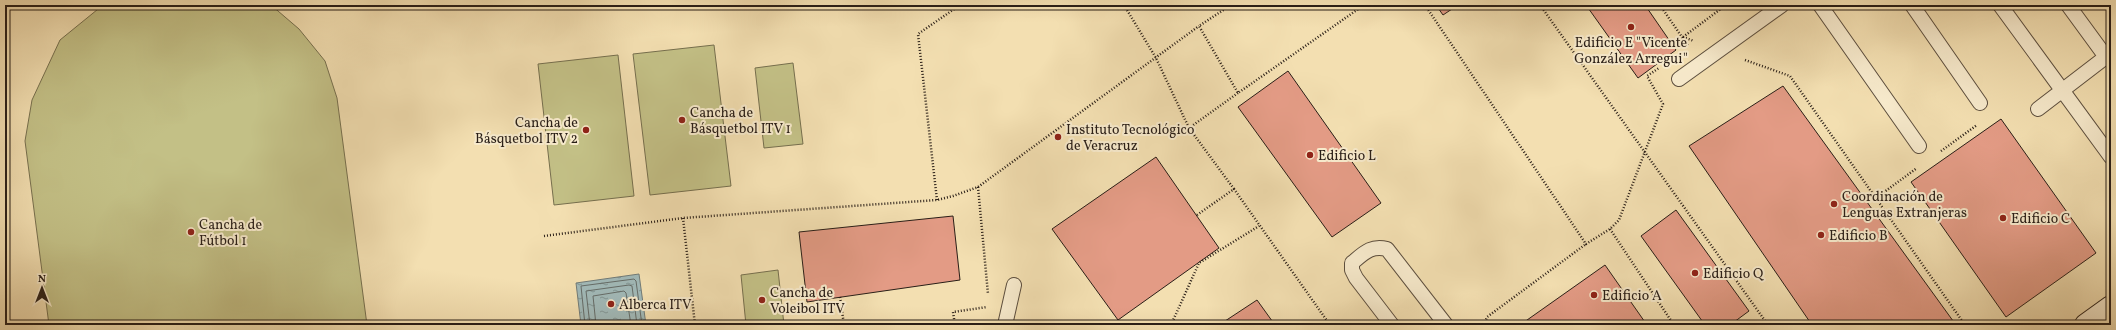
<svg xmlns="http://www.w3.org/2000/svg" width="2116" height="330" font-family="Vollkorn,serif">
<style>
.green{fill:#c3c086;stroke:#766f4e}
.water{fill:url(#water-ripples);stroke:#717b78}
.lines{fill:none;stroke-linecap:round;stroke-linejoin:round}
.shore{stroke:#656c68;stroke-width:1}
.building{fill:#e39b85;stroke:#291e17}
.lane-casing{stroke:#5c4e3e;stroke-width:16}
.secondary-casing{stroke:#291e17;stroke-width:24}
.path{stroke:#291e17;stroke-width:2.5;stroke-dasharray:1 2;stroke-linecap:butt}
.lane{stroke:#f7eacc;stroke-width:14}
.secondary{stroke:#f7eacc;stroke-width:22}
.poi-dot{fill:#8f2418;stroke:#f7eacc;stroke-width:1.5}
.labels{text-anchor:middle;stroke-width:4;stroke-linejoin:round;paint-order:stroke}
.poi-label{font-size:14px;fill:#291e17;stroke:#f7eacc;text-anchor:start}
</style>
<defs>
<pattern id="water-ripples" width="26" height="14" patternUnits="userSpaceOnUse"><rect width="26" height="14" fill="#a1b9b8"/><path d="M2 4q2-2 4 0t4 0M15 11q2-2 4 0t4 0" fill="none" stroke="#839695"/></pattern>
</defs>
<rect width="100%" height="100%" fill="#f3dfb1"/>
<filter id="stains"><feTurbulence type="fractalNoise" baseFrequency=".005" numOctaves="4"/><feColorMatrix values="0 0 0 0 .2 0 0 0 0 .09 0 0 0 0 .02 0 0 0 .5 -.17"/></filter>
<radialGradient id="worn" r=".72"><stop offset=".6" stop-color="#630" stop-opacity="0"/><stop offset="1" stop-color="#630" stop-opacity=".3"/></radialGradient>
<!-- green -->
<path class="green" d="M103 5H271L299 29 325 61 337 98 367 325H49L25 141 32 100 60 40Z
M714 45 731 186 650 195 633 54Z
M618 55 634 196 554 205 538 64Z
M793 63 803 144 764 148 755 68Z
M778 270 784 325H746L741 275Z"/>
<!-- water -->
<path class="water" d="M639 274 646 325H581L576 283Z"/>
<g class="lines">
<!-- shore -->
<path class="shore" d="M585 325 581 286 634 279 636 281 642 325
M590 325 586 291 629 285 632 286 637 325
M596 325 593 296 624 291 626 293 631 325"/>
</g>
<!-- building -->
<path class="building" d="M1436 5H1458L1443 15Z
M1586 5H1645L1676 50 1638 78Z
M1288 71 1381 203 1332 237 1238 107Z
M1783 86 1956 325H1812L1689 146Z
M2001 119 2096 253 2006 317 1911 182Z
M1156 157 1219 248 1118 320 1052 229Z
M1676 210 1749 311 1730 325H1705L1641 236Z
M953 216 960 280 807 302 799 232Z
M1605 265 1647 325H1520Z
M1257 300 1275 325H1219Z"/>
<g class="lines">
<!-- lane casing -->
<g class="lane-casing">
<path id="lane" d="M1820 5 1919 146
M1912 5 1980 103
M2000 5 2111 157
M2068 5 2106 57
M1679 79 1782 5
M2038 109 2111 53
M1005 325 1014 285
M1392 325 1356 278 1352 270V263C1364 253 1371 245 1387 249L1446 325"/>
</g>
<!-- secondary casing -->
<g class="secondary-casing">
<path id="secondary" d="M2086 325 2111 307"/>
</g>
<!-- path -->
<path class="path" d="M1124 5 1156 58 1189 128
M1231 5 1199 26 1238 93 1364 5
M1425 5 1586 244 1610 229 1619 220 1663 104 1647 76 1659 68
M1540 5 1768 325
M1660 5 1688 46
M1683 37 1694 41
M1683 37 1726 5
M1745 60 1790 76 1965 325
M1941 151 1977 125
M978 187 988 294
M1234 189 1189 128 1238 93
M1876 198 1917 168
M937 200 918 34 960 5
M1197 215 1234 189 1330 325
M683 218 695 325
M1610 229 1674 325
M544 236 683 218 937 200 953 196 978 187 1199 26
M840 297 844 325
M955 325 953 312 987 307
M1171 325 1199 263 1259 226
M1484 325 1487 317 1586 244"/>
<!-- lane -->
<use href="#lane" class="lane"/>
<!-- secondary -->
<use href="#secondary" class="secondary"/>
</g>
<!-- markers -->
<g class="poi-dot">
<circle cx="1631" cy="27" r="4"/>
<circle cx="682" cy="120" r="4"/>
<circle cx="586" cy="130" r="4"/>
<circle cx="1058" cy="137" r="4"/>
<circle cx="1310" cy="155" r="4"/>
<circle cx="1834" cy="204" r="4"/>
<circle cx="2003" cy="218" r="4"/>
<circle cx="191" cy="232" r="4"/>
<circle cx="1821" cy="235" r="4"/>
<circle cx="1695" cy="273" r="4"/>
<circle cx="1594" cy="295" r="4"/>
<circle cx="762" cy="300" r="4"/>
<circle cx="611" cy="304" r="4"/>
</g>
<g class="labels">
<!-- poi labels -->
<g class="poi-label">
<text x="1631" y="47" text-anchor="middle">Edificio E "Vicente<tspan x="1631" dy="16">González Arregui"</tspan></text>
<text x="690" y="117">Cancha de<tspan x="690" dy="16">Básquetbol ITV 1</tspan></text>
<text x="578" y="127" text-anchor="end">Cancha de<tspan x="578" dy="16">Básquetbol ITV 2</tspan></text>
<text x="1066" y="134">Instituto Tecnológico<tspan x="1066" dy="16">de Veracruz</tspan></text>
<text x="1318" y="160">Edificio L</text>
<text x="1842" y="201">Coordinación de<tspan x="1842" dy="16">Lenguas Extranjeras</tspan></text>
<text x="2011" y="223">Edificio C</text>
<text x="199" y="229">Cancha de<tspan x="199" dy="16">Fútbol 1</tspan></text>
<text x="1829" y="240">Edificio B</text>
<text x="1703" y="278">Edificio Q</text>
<text x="770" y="297">Cancha de<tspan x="770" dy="16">Voleibol ITV</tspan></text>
<text x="1602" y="300">Edificio A</text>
<text x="619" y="309">Alberca ITV</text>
</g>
</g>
<!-- margin -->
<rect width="2116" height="330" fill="none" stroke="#f3dfb1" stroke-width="20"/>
<rect x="6" y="6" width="2104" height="318" fill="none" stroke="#291e17" stroke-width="2"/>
<rect x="10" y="10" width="2096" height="310" fill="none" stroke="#291e17"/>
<!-- north arrow -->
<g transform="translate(42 288)" stroke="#f7eacc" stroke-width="3" paint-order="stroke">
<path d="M0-3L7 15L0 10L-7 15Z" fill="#291e17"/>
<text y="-6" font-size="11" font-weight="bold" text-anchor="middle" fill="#291e17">N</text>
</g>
<rect width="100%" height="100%" filter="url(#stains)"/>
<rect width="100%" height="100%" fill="url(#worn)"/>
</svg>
